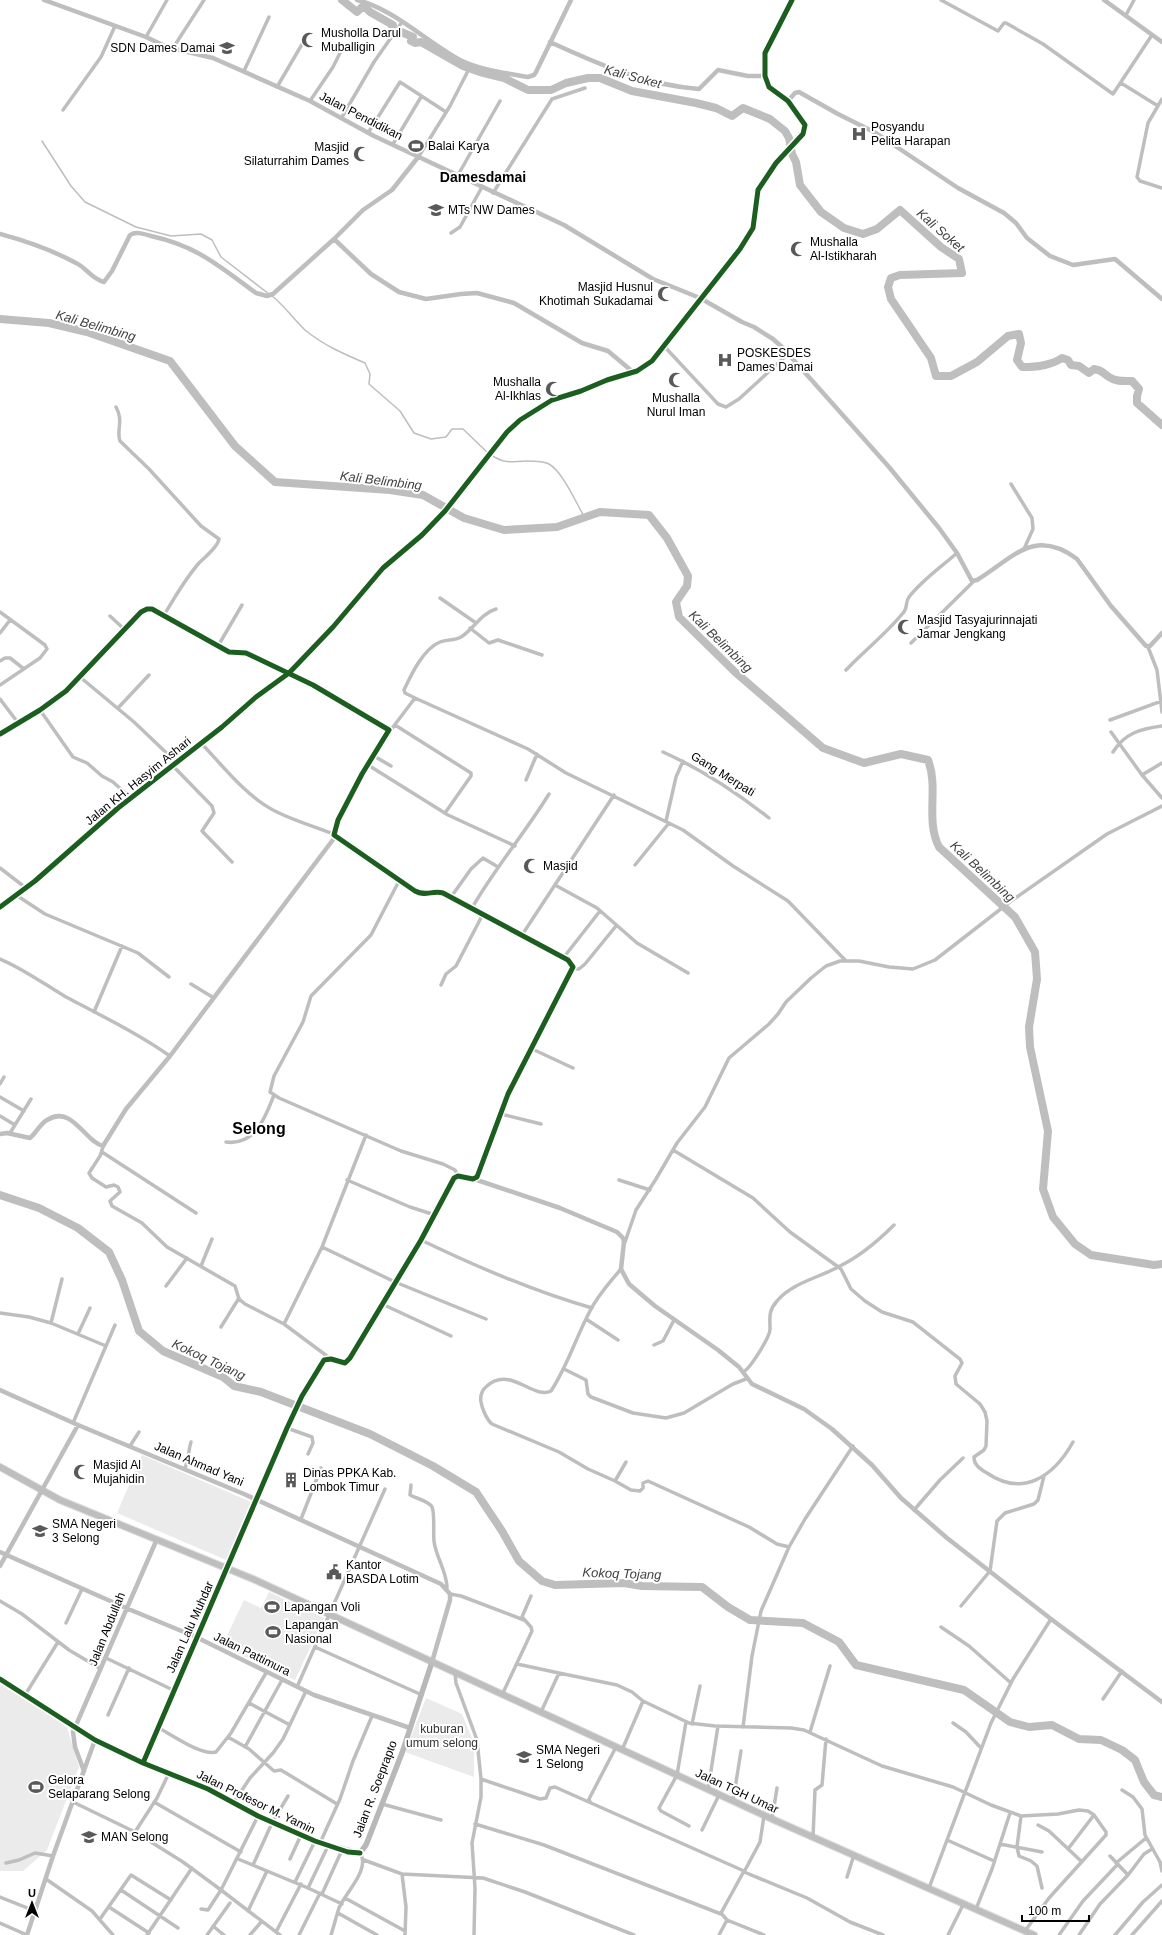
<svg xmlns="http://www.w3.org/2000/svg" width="1162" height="1935" font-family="Helvetica,sans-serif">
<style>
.green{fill:#ebebeb}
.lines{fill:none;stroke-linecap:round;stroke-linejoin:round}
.stream{stroke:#bebebe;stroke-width:1.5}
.river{stroke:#bebebe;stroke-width:8}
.primary-casing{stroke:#dbdbdb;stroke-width:8}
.minor{stroke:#bebebe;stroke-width:3.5}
.tertiary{stroke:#bebebe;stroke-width:4.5}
.secondary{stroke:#b8b8b8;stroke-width:5.5}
.primary{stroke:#bebebe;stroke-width:6}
.cycleway-casing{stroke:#fff;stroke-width:8}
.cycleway{stroke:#1b5e20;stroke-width:5}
.labels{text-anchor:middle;stroke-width:4;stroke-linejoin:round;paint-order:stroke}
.poi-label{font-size:12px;fill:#000;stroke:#fff;text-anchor:start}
.street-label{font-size:12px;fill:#000;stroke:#fff}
.park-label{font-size:12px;fill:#323232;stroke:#fff}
.water-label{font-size:13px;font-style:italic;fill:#434343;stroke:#fff}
.quarter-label{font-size:14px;font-weight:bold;fill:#000;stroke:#fff}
.district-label{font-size:16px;font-weight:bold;fill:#000;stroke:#fff}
</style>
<rect width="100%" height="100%" fill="#fff"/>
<!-- green -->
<path class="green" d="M142 1455 251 1502 226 1560 117 1513Z
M269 1592 324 1618 295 1680 222 1646 244 1600 261 1608Z
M0 1684 67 1727 79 1767 47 1850 23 1871H0Z
M426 1698 462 1714 474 1743V1777L405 1752Z"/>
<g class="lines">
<!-- stream -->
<path class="stream" d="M42 141 71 186 85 202 136 227 171 236 201 234 212 240 221 257 269 294
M272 296C285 306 293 319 305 330 323 345 344 354 365 363L370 374 369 384 400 411 414 433 431 439 446 437 452 429H463L488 453
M491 455C507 465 511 461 527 461 533 461 544 461 549 464 563 472 576 503 585 518"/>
<!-- river -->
<path class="river" d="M342 0 357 12 362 7 366 8 370 12 393 25 391 33 394 35 399 31 413 37 411 41 415 43 421 42 463 66 480 72 504 78 528 90H551L566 83 588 78H600L632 91 696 103 716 108 732 116 743 108 770 119 785 131 789 138 792 154 796 162 800 185 821 212 844 228 863 234 877 229 900 210 941 247 959 259 962 273 900 275 891 278 888 287 891 299 931 358 936 376H951L977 362 1008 336 1019 334 1021 343 1017 360 1022 367C1036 367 1050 366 1062 358L1068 360 1071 365 1079 366 1089 373 1094 369C1102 370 1103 373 1109 377 1116 382 1124 381 1132 381L1139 389 1137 396V403L1162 425
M0 319 49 323 87 332 170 361 235 446 275 482 390 490 423 495 464 518 504 530 557 527 600 512 649 515 667 538 688 576 687 586 676 602 679 617 735 672 823 748 864 763 901 754 928 760C939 788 925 819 939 847L1015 917 1035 952 1037 979 1029 1027 1030 1047 1048 1131 1043 1189 1053 1217 1075 1244 1091 1255 1154 1265 1162 1264
M0 1195 39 1208 78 1228 109 1252 122 1280 139 1331 163 1351 223 1377 234 1386 261 1392 370 1434 433 1466 476 1492 502 1531 519 1561 542 1581 555 1585 624 1583 642 1586 702 1587 728 1607 750 1620 803 1623 839 1642 856 1665 964 1690 1010 1722 1029 1727 1052 1725 1079 1739 1101 1740 1122 1750 1135 1760 1144 1782 1154 1795 1162 1797"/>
<!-- primary casing -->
<g class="primary-casing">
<path id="primary" d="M0 1467 60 1500 253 1579 772 1819 1034 1935"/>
</g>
<!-- minor -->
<path class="minor" d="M941 0 998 31 1004 23H1006L1043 44 1113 94 1152 35
M1126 15 1134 0
M146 37 167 0
M173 48 204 0
M244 71 269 17
M1121 83 1158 106
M277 87 308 34
M1162 99 1148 123 1137 177 1140 181 1162 188
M310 101 333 67 343 47
M63 110 101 57 115 26
M342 117 374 62 402 22
M368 133 400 82 446 112
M393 144 421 97
M419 156 450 106 471 65
M458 175 500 101
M493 193 552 99 585 88
M451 233 460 227 482 187
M663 345 718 404 726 407 739 399 788 354
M116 407C124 421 116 431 120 441L149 469 201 526 219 539C218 547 205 557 199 563 185 579 175 597 164 615
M1011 484 1032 518 1033 529 1024 549
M440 598 476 623
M0 612 45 645 47 649 40 658 0 685
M110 616 125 630
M470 628 489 643 498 640 542 655
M0 633 10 620
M911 643 973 582
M218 646 242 605
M1148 647 1157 670 1162 712
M0 661 5 658H10L24 669
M846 670C865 650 886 634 903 613 908 608 905 602 909 597 922 580 941 567 957 553
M80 677 134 722 176 762
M415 698 405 693 404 690C411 675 423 649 440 642 447 639 454 641 461 637 474 629 480 614 496 609
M0 699 19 724
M118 708 149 675
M40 710 73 757 87 763 102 776 113 782 131 798
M1110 720 1162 701
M395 725 471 773V776L445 813
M390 731 415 698 528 749 566 773 683 830 733 866 788 901 846 961
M1111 732 1142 775 1162 798
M0 734 40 710 66 691 137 616 147 609H152L229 652 246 653 289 673
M201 743C222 765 246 796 273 810 292 820 313 826 333 834
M663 752C701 769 736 792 769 818
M1113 752C1125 733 1140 729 1162 726
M374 756 391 766
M172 765 212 806 214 813 202 831 232 862
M368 765 448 815 515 846
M1142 775 1162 763
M526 780 537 754
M666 821 676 777 683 761
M635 865 669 823
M0 868 26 888
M399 881 371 935 311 996 303 1022 274 1076 270 1092 279 1098 401 1151 443 1164 455 1170 458 1176
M555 885 597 908 637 943 688 973
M16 895 45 914 138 953 169 977
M451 897 471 869 483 858 498 867
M472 908C495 868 525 833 549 794
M522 935 614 795
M564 957 600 911
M0 959C24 969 44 984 66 997 102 1016 137 1033 170 1056
M572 969H579L585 964 616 926
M191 984 214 998
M441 985 446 974 456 966 483 914
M94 1012 122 946
M530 1048 573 1068
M0 1084 4 1077
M0 1097 24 1111
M501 1114 541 1124
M0 1116 15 1125
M10 1133 31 1099
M226 1142C255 1146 265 1118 274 1095
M103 1147 100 1156 89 1173 92 1178 106 1187 114 1185 118 1187 120 1192 110 1201 112 1206 142 1223 167 1247 235 1286 239 1299 245 1304 284 1324 331 1359
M673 1150 753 1198 790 1232 841 1269 851 1289 865 1301 882 1312 913 1322 960 1359 962 1363 955 1376 956 1384 980 1404 985 1412 987 1421 986 1446 984 1450 974 1457C974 1465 980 1469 987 1473 1023 1498 1054 1476 1073 1442
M102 1152 196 1213
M347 1180 410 1207 435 1215
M619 1180 650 1190
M421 1240C477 1267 532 1291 592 1308
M625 1242 636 1210 656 1179 677 1143 705 1107 729 1058 769 1024 778 1014 786 1002 811 978 826 966 840 961H859L889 967 913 969 935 960 1011 901 1107 834 1162 806
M322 1247 395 1282 486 1319
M201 1266 212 1239
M621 1269C610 1282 598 1295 590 1311 576 1337 568 1365 551 1391 533 1400 510 1365 487 1386 482 1390 480 1396 481 1402 482 1409 487 1420 492 1424L559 1452 588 1469 615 1481 631 1490 640 1491 643 1488V1483L648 1481 749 1527 777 1544 789 1547 805 1519 853 1446
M166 1286 187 1258
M382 1304 451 1336
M0 1313 29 1317 51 1323 106 1346 73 1423
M586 1319 618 1340
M51 1323 62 1279
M284 1324 322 1247 366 1135
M221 1327 239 1298
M78 1334 90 1308
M654 1345 663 1341 674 1320
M106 1346 115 1325
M564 1369 586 1380 588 1394 591 1397 633 1413 666 1418 684 1413 733 1384 746 1379
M743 1372C750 1369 770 1337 770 1329 770 1318 768 1311 777 1301 792 1283 818 1278 838 1267 859 1257 877 1242 894 1225
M287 1428 312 1437 313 1443 308 1454
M130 1446 139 1432
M185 1468C189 1459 188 1451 191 1442
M615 1481 626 1462
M411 1485 410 1495C415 1498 429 1501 432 1507 435 1513 433 1533 434 1541 436 1558 447 1571 447 1588
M914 1510 940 1480 963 1458
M301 1519 321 1468
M450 1594 461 1596 524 1620
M0 1601 22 1614 69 1650 101 1669
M961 1606 990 1571 997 1521 1005 1513 1034 1504 1038 1500 1044 1476
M66 1623 82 1589
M941 1627 969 1646 1011 1683
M315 1647 422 1695
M106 1658 173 1690
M517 1664 559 1673
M455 1673 456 1683 477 1740 481 1779 540 1799 546 1798 550 1788 555 1787 744 1871 721 1913 727 1920 719 1935
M297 1687 385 1489
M25 1695 58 1642
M502 1695 532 1631 531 1627 522 1617 531 1596
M1103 1699 1122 1671
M249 1703 290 1725
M541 1712 559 1673 617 1685 632 1692 643 1701 689 1723 715 1726 791 1728 804 1730 882 1766 953 1787 991 1805 1021 1816 1058 1814 1079 1810 1088 1811 1094 1815 1106 1832V1835L1049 1898 1025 1931
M108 1715 129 1668
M686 1722 677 1775 659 1808 661 1811 689 1826
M953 1723 966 1732 981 1748
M692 1724 700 1686
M157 1727C171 1734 201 1756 216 1752L231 1733 266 1673
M743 1727 752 1656 761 1611 789 1547
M810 1732 830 1666
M228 1737 249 1749 274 1771 281 1770 337 1804
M245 1747 282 1680
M622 1750 643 1701
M708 1790 718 1726
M1122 1790 1133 1797 1142 1809 1145 1835 1160 1862 1162 1871
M733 1801 741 1751
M73 1802 135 1832 183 1862 221 1890 258 1816
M154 1802 241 1852
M234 1802 250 1778 273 1753 283 1739 306 1691
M590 1802 589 1799 616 1747
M382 1804 441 1820
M764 1816 760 1842 744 1872 807 1898 850 1922 883 1935
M1021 1816 1017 1847 1019 1856 1031 1861 1037 1866 1042 1888
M772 1819 777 1788
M475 1824 544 1845 721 1914
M1038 1825 1049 1831 1081 1861
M702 1830 719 1795
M135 1832 157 1798 169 1773
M813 1837 815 1790 822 1785 826 1739
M947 1840 994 1861
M320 1843 340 1799 353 1761 372 1716
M1000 1844 1042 1852
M1068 1849 1094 1815
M1110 1856 1128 1875
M238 1859 308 1888 342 1904
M290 1859 301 1835
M364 1860 402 1874 483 1878 525 1892 634 1935
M6 1863 19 1860 35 1853 53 1856
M1116 1863 1146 1838
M253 1865 272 1823 288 1796
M402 1874 406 1907 405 1935
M847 1877 854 1855
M46 1879 92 1911 113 1935
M295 1882 315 1841
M308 1888 328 1846
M929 1888 991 1723 1013 1679 1051 1619
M121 1890 178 1928
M322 1894 342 1850
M0 1897 35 1911
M345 1898 405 1931
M109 1907 149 1933
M201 1909 208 1910 221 1890 280 1935
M976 1909 992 1869 1010 1813
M248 1911 267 1871
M338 1913 377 1935
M100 1919 131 1875 171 1900
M727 1920 764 1935
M0 1923 27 1935
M213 1926 224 1935
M276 1932 301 1884
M147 1935 192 1868
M207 1935 230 1903
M250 1935 262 1921
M299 1935 320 1893
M331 1935C334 1926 336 1917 339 1908 345 1893 371 1869 360 1853
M474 1935 475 1888 472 1843 481 1797V1779
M948 1935 964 1903
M1059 1935 1083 1901 1117 1865
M1079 1935 1100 1904 1128 1875 1144 1854 1152 1849
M1115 1935 1143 1902 1162 1885
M1132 1935 1162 1901"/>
<!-- tertiary -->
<path class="tertiary" d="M44 0 146 37 167 47 213 58 310 101 374 136 564 225 653 279 700 298 742 322 754 327 773 339 783 348 889 467 939 528 957 553 972 581 977 580C1013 558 1034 527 1077 559L1111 606 1146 646H1150L1162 633
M357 0C392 8 427 42 460 60 480 70 506 73 528 77L534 75 536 72 571 0
M1104 0 1162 42
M550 42C598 64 645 85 699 89L718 70 748 76H765
M788 101 795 93 799 92 838 114 876 133 958 188 1004 213 1016 223 1027 238 1050 256 1073 265 1115 259 1162 299
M0 234C26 241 52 250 76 263 87 268 91 279 104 282L112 271 130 235C136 231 144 234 151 236 197 246 219 266 256 293L267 296 273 294 334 239 371 274 399 292 426 299 461 294 477 293 514 303 582 343 608 351 633 372
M334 239 363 210 392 190 419 156
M0 907 35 881 118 808 222 727 256 697 289 673 333 627 383 568 422 535 445 511 507 432 520 420 552 400 581 391 607 380 637 371 652 361 740 249 753 228 758 190 776 163 803 134 805 125 788 101 769 87 765 76V53L792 0
M0 1134 7 1133 30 1138C36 1133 40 1124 47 1120 72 1104 85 1142 103 1146L126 1109 170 1056 335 837
M474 1179 560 1208 617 1232 623 1238 624 1242 621 1269 629 1284 655 1306 718 1350 739 1367 752 1384 804 1409 832 1429 872 1465 901 1498 947 1538 1051 1619 1162 1702
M0 1390 78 1425 244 1494 441 1584 450 1594V1600L432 1662
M0 1552 126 1608 196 1637 314 1695 410 1728
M0 1566 78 1425
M143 1763 287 1428 302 1396 324 1360 331 1359 345 1363 350 1358 421 1240 454 1178 458 1176 473 1179 477 1177 508 1094 573 967 568 960 443 893C432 890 426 897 415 891L335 837 333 832 362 774 390 731 313 685 289 673
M84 1771 75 1747 73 1732 157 1539
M27 1935 53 1856 95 1740"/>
<!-- secondary -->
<path class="secondary" d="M0 1679 95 1740 143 1763 208 1789 258 1816 301 1835 315 1841 357 1853H360L366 1845 402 1753 432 1662"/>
<!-- primary -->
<use href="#primary" class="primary"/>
<!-- cycleway casing -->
<g class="cycleway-casing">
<path id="cycleway" d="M0 734 40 710 66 691 141 612 147 609H152L229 652 246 653 313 685 389 730 362 774 338 820 334 835 415 891C426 897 432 890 443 893L568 960 573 967 508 1094 477 1177 473 1179 458 1176 454 1178 421 1240 350 1358 345 1363 331 1359 324 1360 302 1396 287 1428 143 1763
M0 907 35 881 118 808 222 727 256 697 289 673 333 627 383 568 422 535 445 511 507 432 520 420 552 400 581 391 607 380 637 371 652 361 740 249 753 228 758 190 776 163 803 134 805 125 788 101 769 87 765 76V53L792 0
M0 1679 95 1740 143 1763 208 1789 258 1816 315 1841 348 1852 360 1853"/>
</g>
<!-- cycleway -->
<use href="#cycleway" class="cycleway"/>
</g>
<!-- icons -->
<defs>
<g id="mosque-bare" transform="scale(1.2)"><path d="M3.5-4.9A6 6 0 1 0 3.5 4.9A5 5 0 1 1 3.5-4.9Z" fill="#595959" stroke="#fff" stroke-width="2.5" paint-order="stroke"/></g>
<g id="school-bare" transform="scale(1.2)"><path d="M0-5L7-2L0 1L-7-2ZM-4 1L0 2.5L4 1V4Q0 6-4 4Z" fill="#595959" stroke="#fff" stroke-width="2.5" paint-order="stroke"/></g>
<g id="hospital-bare" transform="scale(1.2)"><path d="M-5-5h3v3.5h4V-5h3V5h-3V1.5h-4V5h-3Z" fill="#595959" stroke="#fff" stroke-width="2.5" paint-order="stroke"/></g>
<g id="stadium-bare" transform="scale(1.2)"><path d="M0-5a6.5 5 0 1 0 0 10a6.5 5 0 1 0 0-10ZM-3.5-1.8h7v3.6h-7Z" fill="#595959" stroke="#fff" stroke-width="2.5" paint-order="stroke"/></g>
<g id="building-bare" transform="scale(1.2)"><path d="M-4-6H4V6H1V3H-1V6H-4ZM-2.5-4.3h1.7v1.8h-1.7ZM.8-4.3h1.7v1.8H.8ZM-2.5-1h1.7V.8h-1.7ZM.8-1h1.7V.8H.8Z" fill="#595959" stroke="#fff" stroke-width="2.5" paint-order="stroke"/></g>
<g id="civic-bare" transform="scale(1.2)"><path d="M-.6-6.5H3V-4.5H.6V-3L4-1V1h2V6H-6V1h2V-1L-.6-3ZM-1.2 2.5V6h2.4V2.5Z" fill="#595959" stroke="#fff" stroke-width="2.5" paint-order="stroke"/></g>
</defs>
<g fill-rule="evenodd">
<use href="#mosque-bare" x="309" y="40"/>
<use href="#school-bare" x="227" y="48"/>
<use href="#hospital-bare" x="859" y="134"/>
<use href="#stadium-bare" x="416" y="146"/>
<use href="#mosque-bare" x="361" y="154"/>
<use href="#school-bare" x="436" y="210"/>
<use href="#mosque-bare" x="798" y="249"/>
<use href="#mosque-bare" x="665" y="294"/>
<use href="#hospital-bare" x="725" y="360"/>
<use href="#mosque-bare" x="676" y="380"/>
<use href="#mosque-bare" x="553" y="389"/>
<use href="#mosque-bare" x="905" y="627"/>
<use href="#mosque-bare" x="531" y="866"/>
<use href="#mosque-bare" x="81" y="1472"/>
<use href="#building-bare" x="291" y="1480"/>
<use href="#school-bare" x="40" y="1531"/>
<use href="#civic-bare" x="334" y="1572"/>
<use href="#stadium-bare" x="272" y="1607"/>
<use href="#stadium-bare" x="273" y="1632"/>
<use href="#school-bare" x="524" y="1757"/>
<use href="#stadium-bare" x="36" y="1787"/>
<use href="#school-bare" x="89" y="1837"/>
</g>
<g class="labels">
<!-- poi labels -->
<g class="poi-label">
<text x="321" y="37">Musholla Darul<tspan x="321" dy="14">Muballigin</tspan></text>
<text x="215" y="52" text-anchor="end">SDN Dames Damai</text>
<text x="871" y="131">Posyandu<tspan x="871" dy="14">Pelita Harapan</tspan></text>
<text x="428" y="150">Balai Karya</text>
<text x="349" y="151" text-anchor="end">Masjid<tspan x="349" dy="14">Silaturrahim Dames</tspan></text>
<text x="448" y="214">MTs NW Dames</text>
<text x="810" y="246">Mushalla<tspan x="810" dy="14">Al-Istikharah</tspan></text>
<text x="653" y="291" text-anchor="end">Masjid Husnul<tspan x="653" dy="14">Khotimah Sukadamai</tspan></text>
<text x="737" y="357">POSKESDES<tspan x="737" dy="14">Dames Damai</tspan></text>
<text x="541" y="386" text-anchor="end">Mushalla<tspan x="541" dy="14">Al-Ikhlas</tspan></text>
<text x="676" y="402" text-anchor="middle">Mushalla<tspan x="676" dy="14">Nurul Iman</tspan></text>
<text x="917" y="624">Masjid Tasyajurinnajati<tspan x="917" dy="14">Jamar Jengkang</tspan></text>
<text x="543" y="870">Masjid</text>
<text x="93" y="1469">Masjid Al<tspan x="93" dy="14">Mujahidin</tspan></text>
<text x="303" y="1477">Dinas PPKA Kab.<tspan x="303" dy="14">Lombok Timur</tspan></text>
<text x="52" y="1528">SMA Negeri<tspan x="52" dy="14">3 Selong</tspan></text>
<text x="346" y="1569">Kantor<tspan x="346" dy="14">BASDA Lotim</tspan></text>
<text x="284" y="1611">Lapangan Voli</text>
<text x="285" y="1629">Lapangan<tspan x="285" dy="14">Nasional</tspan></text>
<text x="536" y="1754">SMA Negeri<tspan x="536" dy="14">1 Selong</tspan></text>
<text x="48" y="1784">Gelora<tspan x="48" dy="14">Selaparang Selong</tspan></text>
<text x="101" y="1841">MAN Selong</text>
</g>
<!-- street labels -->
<g class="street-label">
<text transform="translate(361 116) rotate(27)" y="4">Jalan Pendidikan</text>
<text transform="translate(723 774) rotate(32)" y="4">Gang Merpati</text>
<text transform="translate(138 781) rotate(-39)" y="4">Jalan KH. Hasyim Ashari</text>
<text transform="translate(199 1464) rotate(23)" y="4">Jalan Ahmad Yani</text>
<text transform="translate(190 1627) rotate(-66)" y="4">Jalan Lalu Muhdar</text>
<text transform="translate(107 1629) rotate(-68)" y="4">Jalan Abdullah</text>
<text transform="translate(252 1654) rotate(26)" y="4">Jalan Pattimura</text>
<text transform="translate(375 1789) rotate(-69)" y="4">Jalan R. Soeprapto</text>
<text transform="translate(737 1791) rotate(25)" y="4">Jalan TGH Umar</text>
<text transform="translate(256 1802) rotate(26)" y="4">Jalan Profesor M. Yamin</text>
</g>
<!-- park labels -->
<g class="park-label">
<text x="442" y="1733">kuburan<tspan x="442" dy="14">umum selong</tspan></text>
</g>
<!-- water labels -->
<g class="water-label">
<text transform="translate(633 76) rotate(15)" y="5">Kali Soket</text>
<text transform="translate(941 230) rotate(41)" y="5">Kali Soket</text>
<text transform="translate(96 325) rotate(16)" y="5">Kali Belimbing</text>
<text transform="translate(381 480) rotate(7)" y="5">Kali Belimbing</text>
<text transform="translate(721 641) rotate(44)" y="5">Kali Belimbing</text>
<text transform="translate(983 871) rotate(43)" y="5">Kali Belimbing</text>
<text transform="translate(209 1359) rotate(25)" y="5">Kokoq Tojang</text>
<text transform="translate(622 1573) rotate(2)" y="5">Kokoq Tojang</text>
</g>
<!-- quarter labels -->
<g class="quarter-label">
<text x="483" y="182">Damesdamai</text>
</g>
<!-- district labels -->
<g class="district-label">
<text x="259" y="1134">Selong</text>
</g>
</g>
<!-- north arrow -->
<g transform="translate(32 1903)" stroke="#ffffff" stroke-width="3" paint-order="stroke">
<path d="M0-3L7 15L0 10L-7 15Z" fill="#000000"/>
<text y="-6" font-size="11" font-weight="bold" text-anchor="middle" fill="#000000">U</text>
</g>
<!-- scale -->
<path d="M1022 1915v6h67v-6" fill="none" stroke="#000000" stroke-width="2"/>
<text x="1028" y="1915" font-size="12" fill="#000000" stroke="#ffffff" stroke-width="3" paint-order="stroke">100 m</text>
</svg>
